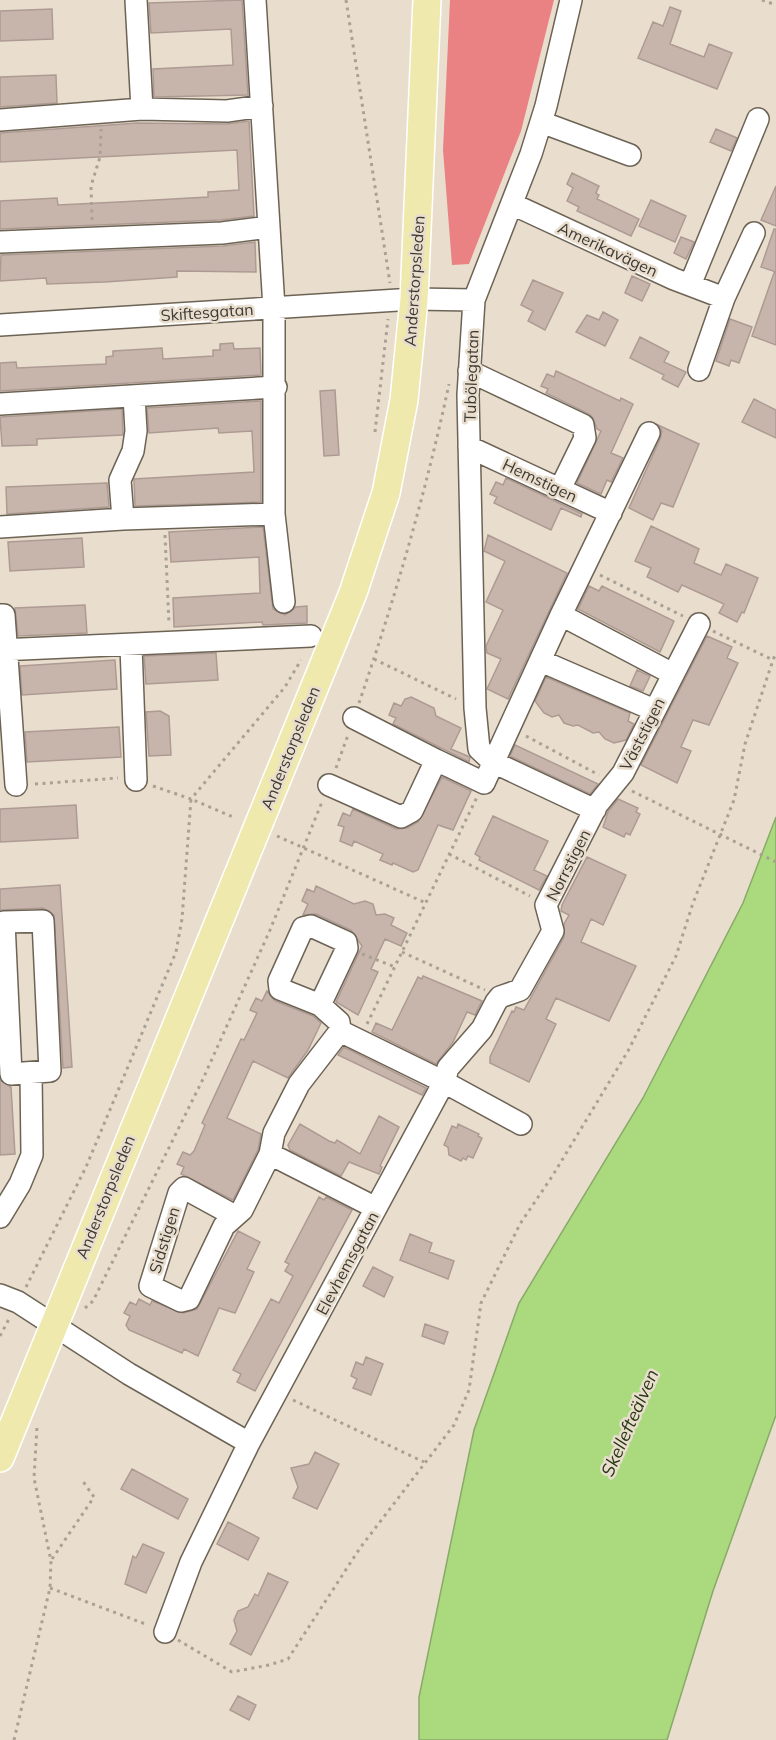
<svg xmlns="http://www.w3.org/2000/svg" width="776" height="1740" font-family="Mulish,sans-serif">
<style>
.forest{fill:#ea8182}
.water{fill:#aad97e;stroke:#89a968;stroke-width:1.5}
.building{fill:#c7b5ac;stroke:#ad9b93;stroke-width:1.5}
.lines{fill:none;stroke-linecap:round;stroke-linejoin:round}
.minor-casing{stroke:#6d6355;stroke-width:24}
.major-casing{stroke:#fff;stroke-width:30}
.path{stroke:#a9a194;stroke-width:3;stroke-dasharray:3 4.5;stroke-linecap:butt}
.minor{stroke:#fff;stroke-width:21}
.major{stroke:#efe9ad;stroke-width:27}
.labels{text-anchor:middle;stroke-width:5;stroke-linejoin:round;paint-order:stroke}
.street-label{font-size:16px;fill:#3d3933;stroke:#e9dece}
.water-label{font-size:18px;font-style:italic;fill:#253712;stroke:#e9dece}
</style>
<rect width="100%" height="100%" fill="#e9dece"/>
<!-- forest -->
<path class="forest" d="M450 0H554L521 131 469 264 452 265 443 150Z"/>
<!-- water -->
<path class="water" d="M776 817V1415L713 1591 667 1740H419V1697L474 1430 519 1303 643 1098 743 903Z"/>
<!-- building -->
<path class="building" d="M242 0 248 95 154 97 153 69 233 65 231 29 151 33 149 3Z
M670 7 681 11 670 44 704 57 709 44 732 53 717 89 638 58 653 22 663 26Z
M52 9 53 39 0 41V11Z
M56 75 57 103 0 107V77Z
M249 121 254 216 221 220 0 229V201L57 198 58 205 119 202 208 197V192L239 190 237 150 0 162V133L137 123 227 124Z
M716 129 737 138 731 151 710 142Z
M572 173 599 186 596 193 599 195 597 199 639 219 631 236 577 211 579 207 567 201 573 188 567 184Z
M776 186V226L761 220Z
M651 200 686 216 675 242 639 226Z
M774 229H776V272L761 267Z
M681 237 694 242 686 259 674 253Z
M255 242 256 272 177 271V277L105 282 47 284 46 278 0 281 1 255 223 246Z
M774 273H776V345L752 336Z
M632 276 650 284 642 301 625 293Z
M533 280 563 293 545 330 528 321 533 311 521 305Z
M603 312 618 320 605 346 576 332 587 315 599 320Z
M730 319 752 327 739 363 731 360 729 366 716 361Z
M640 337 669 352 664 362 686 372 678 387 662 379 664 375 630 358Z
M233 343 234 349 260 348 261 375 0 391V363L16 362 17 368 106 364V357L113 356V351L162 348 163 359 213 356V350H220V344Z
M556 371 620 401 621 398 633 404 611 453 623 458 611 482 607 480 601 494 577 483 601 431 597 429 593 418 589 414 546 393 548 389 541 386 547 374 554 377Z
M335 390 339 455 324 456 320 391Z
M754 399 776 410V438L742 422Z
M261 401V502L135 506 134 479 254 472 252 431 219 433 218 428 149 433 147 408Z
M122 409 123 435 37 439V445L2 446 0 417Z
M658 425 699 444 673 507 661 503 653 520 629 508 660 439 662 431Z
M506 478 582 514 581 517 561 508 551 530 494 503 497 497 490 494 496 482 503 485Z
M107 483 109 507 7 514 6 487Z
M651 526 699 549 694 563 721 575 726 564 758 578 744 613 742 612 737 622 719 613 724 604 682 585 678 592 647 577 651 568 635 561Z
M263 527 273 609 285 615 296 607 307 606V623L263 625 262 622 174 627 173 598 260 593 259 557 171 562 169 532Z
M488 535 567 573 508 699 487 689 501 659 487 653 486 646 503 610 486 602 505 561 484 551Z
M82 538 84 567 10 571 8 542Z
M589 586 599 591 602 586 674 621 660 652 578 609Z
M85 605 87 633 18 636 15 608Z
M707 636 732 647 727 658 738 663 709 725 693 720 681 747 691 751 677 783 641 765Z
M216 653 218 680 146 684 144 656Z
M115 660 117 689 22 695 20 666Z
M637 670 650 676 643 691 630 686Z
M546 677 630 713 628 721 634 724 626 740 614 743 605 739 599 732 593 733 578 725 573 726 564 723 559 715 552 717 544 713 535 701Z
M411 697 434 708 436 716 461 728 451 749 470 757 469 762 393 724 396 718 389 715 394 703 401 706 405 699Z
M160 711 169 716 171 755 149 756 146 712Z
M119 727 121 757 27 762 25 732Z
M515 745 598 784 590 794 510 756Z
M442 777 471 791 453 830 438 825 418 870 413 872 393 863 392 865 380 860 383 854 354 841 352 846 340 841 344 827 338 825 343 813 350 816 353 809 396 829 407 828 418 822Z
M618 799 638 808 636 812 640 814 630 835 626 833 624 837 603 827 608 812Z
M76 805 78 838 0 842V809Z
M493 816 548 841 534 870 547 876 539 890 479 860 480 857 475 854Z
M587 857 626 875 603 925 591 919 581 942 636 966 609 1021 556 998 546 1019 556 1024 529 1082 490 1063V1057L512 1011 514 1012 516 1007 524 1010 564 937V924L569 915 561 911 562 905Z
M60 885 72 1067 63 1068 54 915 43 908 0 910V889Z
M316 886 354 904 365 901 373 904 376 915 385 914 394 918 391 925 407 933 401 946 385 939 371 969 378 972 358 1015 336 1002 362 946 351 930 316 914 303 915 308 904 302 901 307 889 314 892Z
M423 976 482 1001 475 1015 467 1012 453 1042 436 1064 372 1032 376 1023 392 1030 418 977 422 979Z
M267 991 275 1001 313 1016 321 1023 308 1050 288 1078 253 1061 227 1118 261 1134 258 1150 233 1200 181 1174 184 1167 177 1164 183 1152 190 1155 194 1151 205 1125 202 1123 241 1039 244 1040 257 1013 250 1010 256 998 262 1001Z
M344 1047 426 1088 422 1095 338 1055Z
M0 1080 11 1087 15 1154 0 1155Z
M379 1116 399 1127 380 1166 382 1167 379 1174 349 1162 341 1176 290 1150 288 1145 300 1124 329 1141 335 1143 337 1140 360 1154Z
M458 1124 479 1134 478 1136 482 1138 473 1158 468 1156 466 1160 463 1158 461 1161 449 1155 448 1147 444 1145 452 1126 457 1128Z
M319 1197 324 1200 326 1197 352 1210 255 1391 237 1382 241 1374 233 1370 271 1299 279 1303 293 1276 285 1271 289 1264 285 1262Z
M238 1231 260 1242 247 1269 254 1272 235 1313 219 1308 198 1356 184 1349 182 1353 129 1330 126 1325 130 1316 124 1313 130 1302 136 1305 139 1299 150 1305 152 1301 183 1313 197 1309Z
M410 1234 432 1243 429 1252 454 1261 448 1279 400 1260Z
M373 1267 393 1277 384 1297 363 1286Z
M425 1324 448 1332 444 1344 422 1336Z
M366 1357 383 1364 371 1395 353 1388 357 1379 351 1376 356 1362 363 1365Z
M315 1452 339 1464 317 1509 293 1498 298 1487 291 1468 309 1464Z
M132 1469 188 1499 178 1519 121 1489Z
M228 1522 259 1538 248 1560 217 1544Z
M143 1544 164 1553 146 1593 125 1584 133 1556 136 1558Z
M268 1573 288 1582 251 1655 230 1644 237 1631 234 1620 238 1611 248 1607 255 1594 258 1596Z
M238 1696 256 1705 249 1720 230 1710Z"/>
<g class="lines">
<!-- minor casing -->
<g class="minor-casing">
<path id="minor" d="M136 0 142 109 227 111 262 106
M255 0 274 308V514L284 602
M571 0 546 106 531 154 474 300 468 395 475 708 479 749 493 762 595 810
M0 120 142 109
M541 122 630 155
M512 204 674 279 724 298 699 370
M0 242 222 233 269 227
M690 285 758 119
M724 298 754 233
M0 325 414 299 474 300
M469 371 583 425 585 438 560 489
M0 404 276 387
M469 447 611 513
M123 519 274 514
M0 527 123 519 120 480 133 451 136 431 134 396
M0 615H4L16 785
M561 615 673 674
M131 646 136 780
M0 650 311 636
M541 661 654 710
M436 760 484 783 561 615 649 433
M329 785 401 817 412 811 436 760 354 718
M0 923 4 922 43 921 50 1071 11 1074 4 922
M340 1031 444 1082 521 1124
M270 1154 376 1208
M235 1216 184 1188 179 1193 150 1286 181 1301 189 1299 224 1226 242 1210 270 1154 274 1133 299 1084 340 1031 339 1022 320 1005 280 989 279 981 303 928 311 926 346 942 347 948 320 1005
M0 1217 20 1184 32 1155 31 1073
M0 1295 18 1302 129 1374 249 1443 444 1082 448 1068 482 1029 496 1002 500 997 520 990 553 931 546 905 597 805 623 773 699 624
M165 1632 191 1562 249 1443"/>
</g>
<!-- major casing -->
<g class="major-casing">
<path id="major" d="M0 1458 353 593 386 493 404 400 414 299 427 0"/>
</g>
<!-- path -->
<path class="path" d="M346 0 390 283
M762 0 776 5
M92 220 91 186 100 157 101 129
M375 432 388 319
M165 535 169 624
M600 575 683 616
M713 631 773 660 776 653
M374 659 456 699
M359 703C395 598 426 492 449 384
M526 736 599 775
M336 768 348 735
M35 784 118 778
M153 786 191 799 285 687 301 660
M632 791 776 862
M277 836 426 903
M449 854 530 896
M402 952 485 990
M362 954 395 967
M367 1024 477 797
M26 1287 86 1167 176 952 182 919 191 799 233 817
M85 1308 93 1301 203 1079 270 930 322 802
M0 1336 10 1317
M293 1400 424 1462
M52 1559 94 1497 82 1480
M50 1588 148 1625
M178 1640 232 1672 269 1665 288 1659 360 1548 454 1425 469 1390 481 1303 520 1224 553 1175 628 1051 676 956 693 903 734 800 745 744 773 660
M14 1740 50 1588 51 1561 34 1478 37 1427"/>
<!-- minor -->
<use href="#minor" class="minor"/>
<!-- major -->
<use href="#major" class="major"/>
</g>
<g class="labels">
<!-- street labels -->
<g class="street-label">
<text transform="translate(608 249) rotate(25)" y="6">Amerikavägen</text>
<text transform="translate(414 281) rotate(-86)" y="6">Anderstorpsleden</text>
<text transform="translate(207 312) rotate(-4)" y="6">Skiftesgatan</text>
<text transform="translate(471 376) rotate(-88)" y="6">Tubölegatan</text>
<text transform="translate(540 480) rotate(25)" y="6">Hemstigen</text>
<text transform="translate(642 734) rotate(-63)" y="6">Väststigen</text>
<text transform="translate(290 748) rotate(-68)" y="6">Anderstorpsleden</text>
<text transform="translate(568 865) rotate(-63)" y="6">Norrstigen</text>
<text transform="translate(105 1197) rotate(-68)" y="6">Anderstorpsleden</text>
<text transform="translate(164 1240) rotate(-73)" y="6">Sidstigen</text>
<text transform="translate(347 1263) rotate(-62)" y="6">Elevhemsgatan</text>
</g>
<!-- water labels -->
<g class="water-label">
<text transform="translate(630 1423) rotate(-66)" y="6">Skellefteälven</text>
</g>
</g>
</svg>
